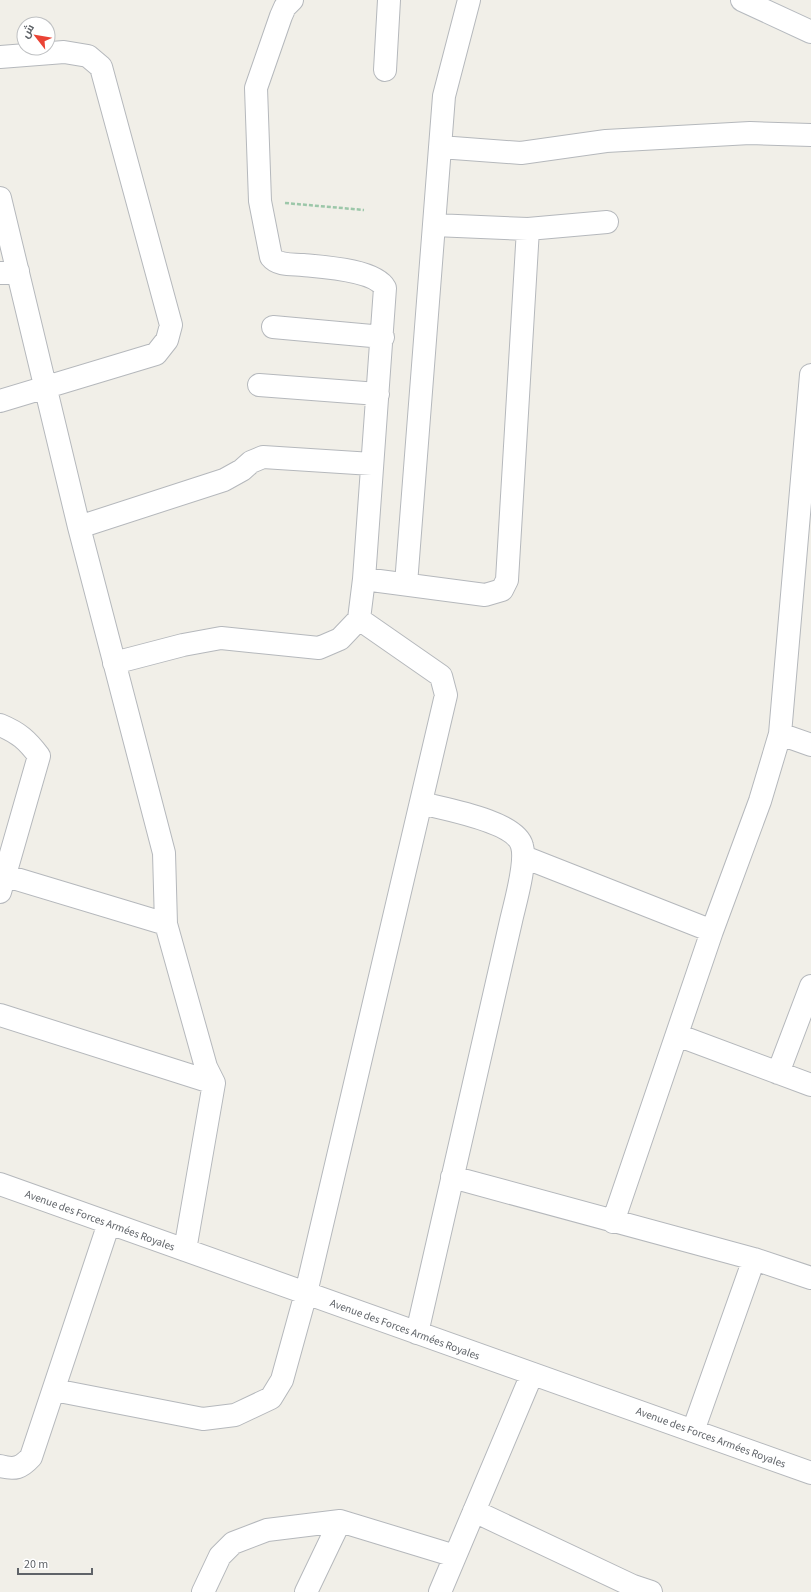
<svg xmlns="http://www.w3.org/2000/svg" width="811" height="1592" font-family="'Source Sans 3',Cairo,sans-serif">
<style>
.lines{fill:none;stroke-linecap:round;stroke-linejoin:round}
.street-casing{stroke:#b5b8bc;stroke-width:24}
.secondary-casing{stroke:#b6babf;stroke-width:24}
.path{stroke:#9cc7a9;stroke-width:2.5;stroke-dasharray:4 2;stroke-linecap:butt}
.street{stroke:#fff;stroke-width:22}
.secondary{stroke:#fff;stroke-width:22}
.labels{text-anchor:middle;stroke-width:3;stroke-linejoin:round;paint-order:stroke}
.street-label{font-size:11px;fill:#5f6368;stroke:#fff}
</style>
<rect width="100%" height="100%" fill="#f1efe8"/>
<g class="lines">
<!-- street casing -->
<g class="street-casing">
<path id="street" d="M0 57 64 52 88 56 101 67 171 325 167 340 156 354 0 401
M385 70 389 0
M440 147 521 153 606 141 750 133 811 135
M0 198 79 527 164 853 166 924 206 1067 214 1083 185 1250
M434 225 528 229 607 222
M0 273 18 271
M273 327 383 337
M259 385 378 394
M79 527 224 480 242 470 251 462 263 457 372 464
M364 579 485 595 502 590 507 580 528 229
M406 584 444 96 469 0
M114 663 183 645 221 638 319 648 340 639 359 619 364 579 385 288C375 270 324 267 303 265 293 264 278 266 271 257L260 201 256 88 281 16 285 7 292 0
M0 725C19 733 27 740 39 756L0 892
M780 734 811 745
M524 857 712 931
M0 874 166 924
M0 1015 214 1083
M677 1035 811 1085
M778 1073 811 986
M452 1177 754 1259 811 1278
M0 1184 811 1473
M613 1222 712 931 760 801 780 734 811 375
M417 1333 511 921C515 903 527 863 522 846 516 821 444 809 421 803
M54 1390 203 1419 235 1415 271 1398 282 1380 306 1293 446 695 441 676 359 619
M693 1431 754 1259
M0 1466C15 1470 21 1468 31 1457L109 1223
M474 1511 633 1586 651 1592
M203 1592 220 1556 233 1543 267 1530 340 1521 455 1556
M306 1592 340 1521
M440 1592 532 1374"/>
</g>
<!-- secondary casing -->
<g class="secondary-casing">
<path id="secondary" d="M742 0 811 32"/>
</g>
<!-- path -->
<path class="path" d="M285 203 364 210"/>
<!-- street -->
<use href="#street" class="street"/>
<!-- secondary -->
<use href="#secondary" class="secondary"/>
</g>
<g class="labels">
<!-- street labels -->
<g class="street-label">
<text transform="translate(100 1220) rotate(20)" y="4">Avenue des Forces Armées Royales</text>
<text transform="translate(405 1329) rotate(20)" y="4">Avenue des Forces Armées Royales</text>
<text transform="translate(711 1437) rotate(20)" y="4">Avenue des Forces Armées Royales</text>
</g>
</g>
<!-- north arrow -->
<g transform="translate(36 36) rotate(301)"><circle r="19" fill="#ffffff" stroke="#bfc1c3"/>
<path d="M0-3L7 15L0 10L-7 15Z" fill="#ea4335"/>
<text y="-6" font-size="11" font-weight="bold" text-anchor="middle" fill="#5f6368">ش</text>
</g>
<!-- scale -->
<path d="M18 1568v6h74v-6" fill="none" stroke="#5f6368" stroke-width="2"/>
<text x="24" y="1568" font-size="12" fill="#5f6368" stroke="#ffffff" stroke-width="3" paint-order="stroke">20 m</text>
</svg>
